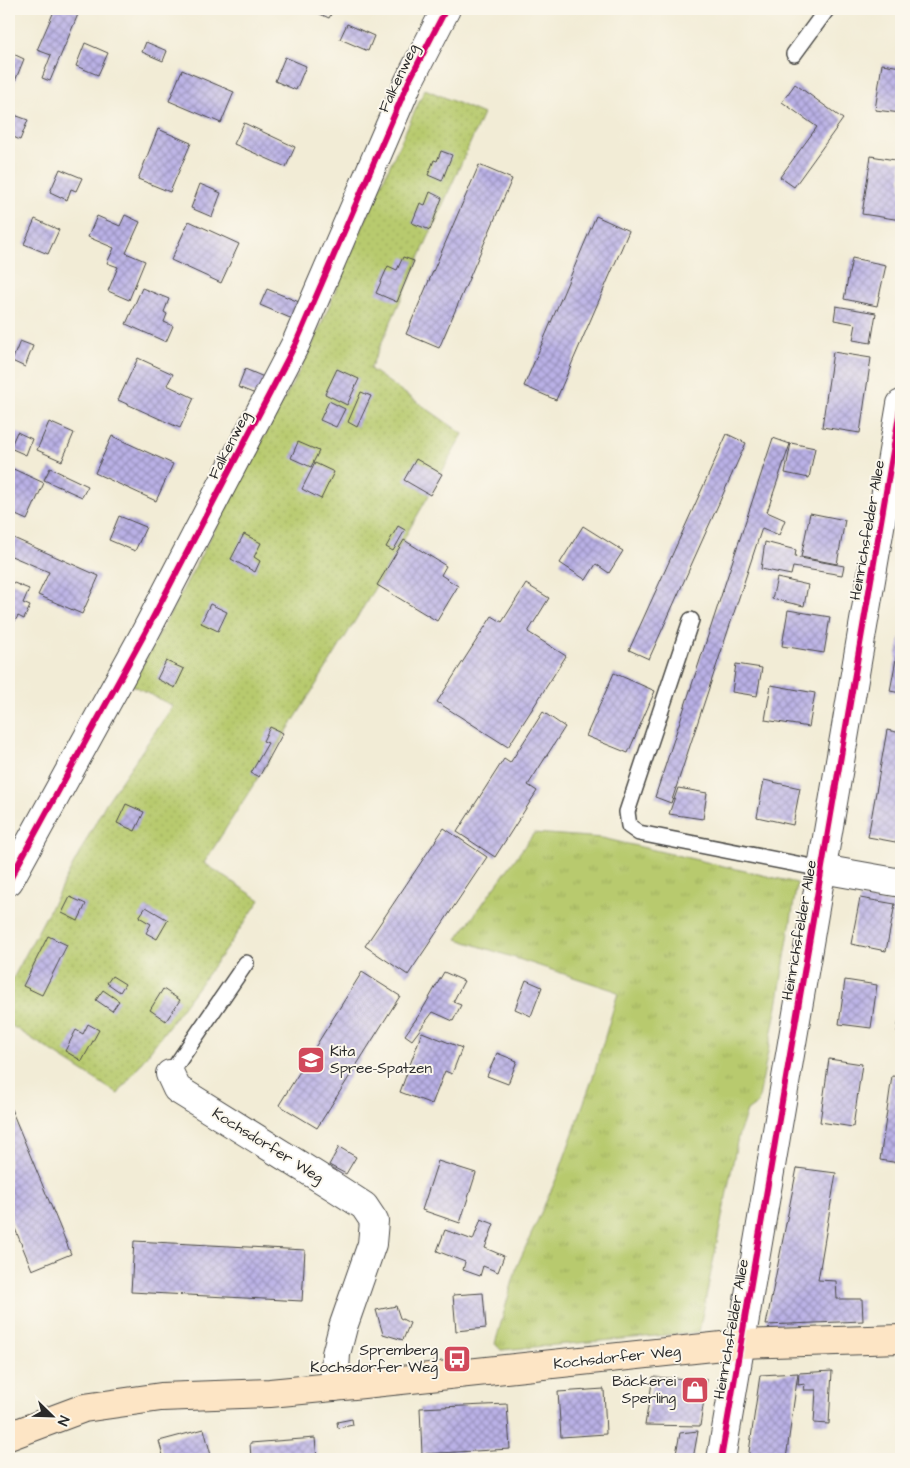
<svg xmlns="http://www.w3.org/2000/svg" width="910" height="1468" font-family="'Architects Daughter',sans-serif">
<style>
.grass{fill:url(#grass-tufts);stroke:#727a4c}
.garden{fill:url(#garden-dots);stroke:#727a4c}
.building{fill:url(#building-cross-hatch)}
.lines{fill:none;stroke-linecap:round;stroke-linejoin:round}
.lane-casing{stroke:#494845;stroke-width:18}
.street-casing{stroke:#494845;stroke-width:30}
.secondary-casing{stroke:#494845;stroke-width:30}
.lane{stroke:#fff;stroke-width:15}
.street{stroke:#fff;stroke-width:28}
.secondary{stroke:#fde5c5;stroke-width:28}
.cycleway-casing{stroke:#fbf7ec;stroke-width:9}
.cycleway{stroke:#d6006c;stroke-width:6}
.labels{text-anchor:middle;stroke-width:4;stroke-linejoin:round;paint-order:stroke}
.street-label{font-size:15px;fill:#2b2b2b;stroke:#fbf7ec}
.poi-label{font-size:15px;fill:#2b2b2b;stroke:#fbf7ec;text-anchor:end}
</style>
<defs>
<pattern id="grass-tufts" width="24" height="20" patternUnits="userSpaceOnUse" patternTransform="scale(1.25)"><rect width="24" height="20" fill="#b8ca6e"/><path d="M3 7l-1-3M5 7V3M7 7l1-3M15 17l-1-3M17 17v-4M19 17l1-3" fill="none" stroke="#9eae5f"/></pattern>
<pattern id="garden-dots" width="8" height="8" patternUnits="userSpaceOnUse" patternTransform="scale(1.25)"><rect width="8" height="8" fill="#b8ca6e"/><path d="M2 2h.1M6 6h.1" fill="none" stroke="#9eae5f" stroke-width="1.8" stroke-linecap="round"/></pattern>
<pattern id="building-cross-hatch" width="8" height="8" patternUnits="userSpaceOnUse" patternTransform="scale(1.25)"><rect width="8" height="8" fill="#bab1e6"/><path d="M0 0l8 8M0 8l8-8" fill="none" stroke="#9790bb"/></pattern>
</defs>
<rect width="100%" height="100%" fill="#fbf7ec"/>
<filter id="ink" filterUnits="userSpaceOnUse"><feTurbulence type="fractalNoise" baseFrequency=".02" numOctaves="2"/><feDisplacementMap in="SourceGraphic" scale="10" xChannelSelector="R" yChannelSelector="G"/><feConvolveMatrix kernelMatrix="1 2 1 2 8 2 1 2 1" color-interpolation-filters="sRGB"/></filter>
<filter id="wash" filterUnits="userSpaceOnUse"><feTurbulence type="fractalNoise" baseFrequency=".0096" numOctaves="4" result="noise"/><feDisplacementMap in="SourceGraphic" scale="20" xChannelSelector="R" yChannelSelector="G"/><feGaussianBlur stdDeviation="1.12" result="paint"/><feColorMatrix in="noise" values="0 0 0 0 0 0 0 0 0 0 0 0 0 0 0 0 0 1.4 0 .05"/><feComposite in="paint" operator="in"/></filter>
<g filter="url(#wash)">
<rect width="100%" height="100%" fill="#f2ecd6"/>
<!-- grass -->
<path class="grass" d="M534 833 602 838 797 883 778 1000 758 1103 747 1111 738 1137 699 1332 501 1350 495 1344 517 1266 558 1175 593 1077 618 993 613 990 457 939Z"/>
<!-- garden -->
<path class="garden" d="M425 89 483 114 370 369 463 434C383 581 293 722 204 863L260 900 226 949 118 1094 9 1024V986L106 803 173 706 132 685 310 351 375 198Z"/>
<g id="blocks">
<!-- building -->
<path class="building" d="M55 9H72L79 12 50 81 42 78 51 55 37 50Z
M309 9H334L329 18Z
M347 24 374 36 368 51 340 39Z
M146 42 167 51 163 61 142 52Z
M85 43 108 53 98 75 76 66Z
M9 52 24 59 9 96Z
M285 57 306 66 296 90 275 81Z
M882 64 901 67V113L875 110Z
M182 70 234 92 221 123 169 101Z
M795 84 843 119 794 187 780 177 817 127 782 102Z
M9 113 28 120 20 140 9 135Z
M244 123 295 147 286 167 234 144Z
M158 129 191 143 170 192 138 179Z
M441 151 452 155 442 181 428 175 434 160 437 161Z
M871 156 901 161V220L862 214Z
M479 165 512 179 439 348 406 334Z
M60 169 82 178 76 191 71 189 67 200 50 192Z
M200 184 221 193 212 217 191 208Z
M430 192 442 198 430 230 412 223 420 203 425 205Z
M125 215 140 222 126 253 145 261 129 300 108 291 118 267 107 263 114 248 88 237 97 216 120 226Z
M596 216 629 231 556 400 524 386Z
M35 219 59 230 48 254 24 244Z
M189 221 239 244 221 283 171 260Z
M403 257 414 261 397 302 376 293 388 266 397 270Z
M852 258 886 265 877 306 844 299Z
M142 288 169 299 164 312 167 314 164 322 173 326 166 342 126 324Z
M267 289 304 304 297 321 260 305Z
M836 306 876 313 871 343 853 340 856 324 834 320Z
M20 341 33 346 25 367 12 361Z
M833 352 871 358 860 433 822 427Z
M138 358 173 374 167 385 194 398 180 428 118 400Z
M245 369 271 380 263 397 238 387Z
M337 369 359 379 347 405 325 394Z
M361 392 371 396 357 427 348 422Z
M329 401 345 409 336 427 320 420Z
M49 422 74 433 62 461 37 450Z
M17 432 32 439 26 455 10 448Z
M727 434 746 443 649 659 629 650Z
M112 436 173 464 156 501 95 473Z
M773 438 790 444 767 512 785 520 779 535 762 528 671 803 655 797Z
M298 442 319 451 311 467 291 458Z
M791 443 815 448 809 478 785 473Z
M416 459 442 474 430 495 404 480Z
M315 463 334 472 321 499 302 489Z
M9 467 44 483 27 520 9 512Z
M50 468 88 486 82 497 44 480Z
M810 513 845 520 837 564 801 557Z
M119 516 146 527 135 551 109 540Z
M398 526 405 530 393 551 386 547Z
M583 526 623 551 609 573 596 564 586 580 560 563Z
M244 534 261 543 254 557 260 561 255 572 231 559Z
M9 536 99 576 82 614 38 595 49 572 9 555Z
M404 540 446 566 441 575 458 586 437 621 377 585Z
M765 542 796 550 795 557 844 566 842 575 793 567 791 575 761 569Z
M777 578 808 585 804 606 772 599Z
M9 581 29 589 23 603 30 606 24 619 18 616 15 621 9 618Z
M526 584 549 598 528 632 566 656 508 747 437 702 492 616 502 622Z
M210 604 227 612 218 631 201 623Z
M788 610 830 617 824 653 782 646Z
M900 638H901V693L890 691Z
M166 661 184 669 175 688 157 679Z
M736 664 762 668 757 696 732 692Z
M614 673 655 691 628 753 586 736Z
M771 685 815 693 809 727 765 720Z
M543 712 565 727 528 785 537 791 495 857 457 832 504 759 510 763Z
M270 727 283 733 259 777 251 773 268 743 263 741Z
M887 730 901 733V843L868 837Z
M764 780 800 788 793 825 757 817Z
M678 788 707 793 703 819 669 814Z
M126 804 144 812 135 831 117 823Z
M444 828 487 857 408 975 365 946Z
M70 897 86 904 78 921 62 913Z
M860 898 895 904 886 951 851 944Z
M146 907 168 920 157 939 146 933 151 924 139 917Z
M48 936 67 945 42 995 23 986Z
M362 972 400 996 317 1128 279 1105Z
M444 972 464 981 453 1002 461 1005 453 1021 433 1012 412 1040 405 1035 421 1012Z
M112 976 125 984 120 992 107 983Z
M526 980 542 987 531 1016 515 1009Z
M845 980 877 985 871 1028 839 1024Z
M163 989 180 1000 166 1021 150 1010Z
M103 990 119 1001 112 1011 96 1000Z
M900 1012H901V1033L897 1032Z
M88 1024 99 1030 82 1061 65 1051 76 1030 83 1034Z
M422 1032 462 1048 452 1074 445 1071 432 1104 400 1092Z
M497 1053 517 1061 508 1084 487 1076Z
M829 1059 862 1064 853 1127 820 1122Z
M892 1076 901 1077V1127L899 1141 901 1142 899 1163 880 1160Z
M9 1104 71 1254 32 1270 9 1214Z
M339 1147 356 1157 346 1174 329 1165Z
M438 1161 476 1173 460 1223 422 1210Z
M797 1168 836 1173 818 1280 836 1281 837 1299H862L863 1321 766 1325Z
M481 1219 494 1224 485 1248 504 1256 498 1272 483 1266 480 1276 463 1270 465 1262 437 1251 445 1230 473 1240Z
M134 1241 305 1250 302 1301 131 1292Z
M483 1293 486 1328 456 1331 453 1295Z
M396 1306 400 1318 410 1323 403 1340 383 1334 376 1310Z
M832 1371 829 1424 814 1423 816 1390H804L805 1384 798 1385 799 1373Z
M798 1373 786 1459H748L760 1375Z
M653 1377 707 1380 700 1426 645 1425Z
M604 1389 606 1434 561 1437 558 1392Z
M507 1404 510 1449 422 1454 420 1408Z
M352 1419 353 1425 338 1428 337 1422Z
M204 1429 212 1459H164L159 1441Z
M698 1431 693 1459H675L680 1433Z
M315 1438 317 1459H251L250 1443Z"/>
</g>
</g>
<g filter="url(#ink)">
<use href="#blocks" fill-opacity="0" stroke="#494845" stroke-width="1"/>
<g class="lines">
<!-- lane casing -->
<g class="lane-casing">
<path id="lane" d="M794 54 827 9
M691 620 627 812 629 826 639 833 822 869
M170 1074 246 963"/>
</g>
<!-- street casing -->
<g class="street-casing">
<path id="street" d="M822 869 901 883
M9 881 145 633 296 343 409 81 446 9
M170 1074 177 1089 336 1188 364 1206 374 1221 372 1244 343 1327 336 1354 334 1387
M721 1459 901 404"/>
</g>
<!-- secondary casing -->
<g class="secondary-casing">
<path id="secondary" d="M9 1436 84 1408 161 1397 270 1393 354 1385 741 1344 901 1339"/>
</g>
<!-- lane -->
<use href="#lane" class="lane"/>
<!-- street -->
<use href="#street" class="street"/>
<!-- secondary -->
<use href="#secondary" class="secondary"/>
<!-- cycleway casing -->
<g class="cycleway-casing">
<path id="cycleway" d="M9 881 145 633 296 343 409 81 446 9
M721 1459 901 404"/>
</g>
<!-- cycleway -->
<use href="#cycleway" class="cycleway"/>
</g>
</g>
<!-- icons -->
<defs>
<g id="school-square" transform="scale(1.4375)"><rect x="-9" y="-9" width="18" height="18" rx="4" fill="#d1495b" stroke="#fbf7ec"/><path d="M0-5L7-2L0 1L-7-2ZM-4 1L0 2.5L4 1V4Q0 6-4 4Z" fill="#fff"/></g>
<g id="bus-square" transform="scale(1.4375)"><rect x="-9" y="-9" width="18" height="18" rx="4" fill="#d1495b" stroke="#fbf7ec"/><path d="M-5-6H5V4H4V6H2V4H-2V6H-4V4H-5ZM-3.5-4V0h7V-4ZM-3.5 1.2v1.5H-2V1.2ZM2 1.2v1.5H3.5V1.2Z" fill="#fff"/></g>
<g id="shop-square" transform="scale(1.4375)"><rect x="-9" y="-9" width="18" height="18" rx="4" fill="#d1495b" stroke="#fbf7ec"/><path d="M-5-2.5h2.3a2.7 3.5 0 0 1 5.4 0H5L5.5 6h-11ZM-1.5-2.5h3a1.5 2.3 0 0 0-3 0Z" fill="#fff"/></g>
</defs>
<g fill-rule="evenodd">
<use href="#school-square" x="311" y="1060"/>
<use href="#bus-square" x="457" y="1359"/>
<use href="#shop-square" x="695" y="1390"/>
</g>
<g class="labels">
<!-- street labels -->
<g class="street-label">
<text transform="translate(398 78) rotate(-65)" y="5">Falkenweg</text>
<text transform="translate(229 445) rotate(-63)" y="5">Falkenweg</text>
<text transform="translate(867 530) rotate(-80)" y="5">Heinrichsfelder Allee</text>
<text transform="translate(799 930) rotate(-80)" y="5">Heinrichsfelder Allee</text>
<text transform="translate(268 1145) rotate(32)" y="5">Kochsdorfer Weg</text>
<text transform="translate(731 1329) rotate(-80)" y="5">Heinrichsfelder Allee</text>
<text transform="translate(617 1357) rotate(-6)" y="5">Kochsdorfer Weg</text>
</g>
<!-- poi labels -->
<g class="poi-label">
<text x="330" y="1056" text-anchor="start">Kita<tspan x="330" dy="17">Spree-Spatzen</tspan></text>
<text x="438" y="1355">Spremberg<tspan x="438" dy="17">Kochsdorfer Weg</tspan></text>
<text x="676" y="1386">Bäckerei<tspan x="676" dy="17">Sperling</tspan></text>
</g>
</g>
<!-- margin -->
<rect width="910" height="1468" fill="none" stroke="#fbf7ec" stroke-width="30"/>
<!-- north arrow -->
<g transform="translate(52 1416) rotate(113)" stroke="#fbf7ec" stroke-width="4" paint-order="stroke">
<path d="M0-4L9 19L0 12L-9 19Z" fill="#2b2b2b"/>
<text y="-8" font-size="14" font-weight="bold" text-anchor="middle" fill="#2b2b2b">N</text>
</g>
</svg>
